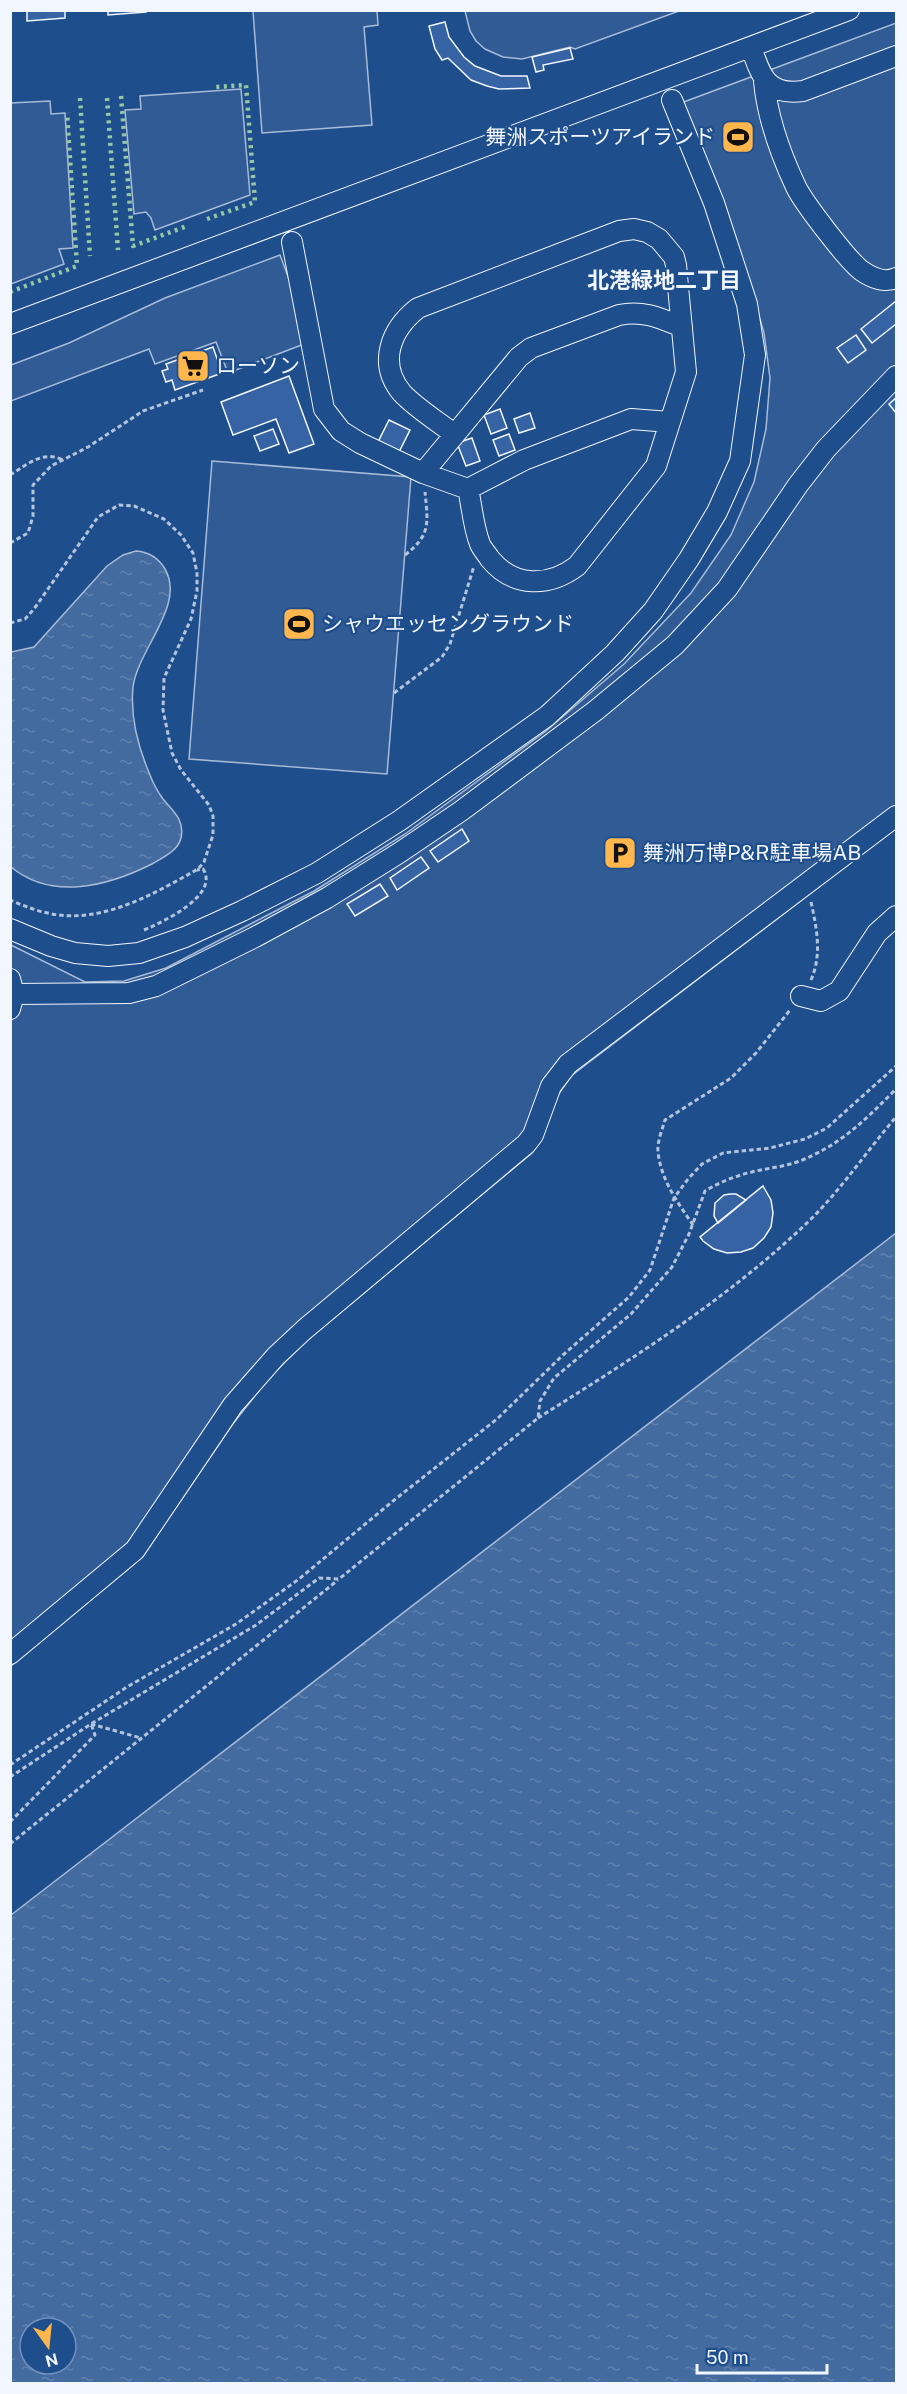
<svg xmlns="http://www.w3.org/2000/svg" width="907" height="2394" font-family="'Public Sans','Noto Sans JP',sans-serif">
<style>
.built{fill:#305b95;stroke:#a8bbd7;stroke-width:1.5}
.water{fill:url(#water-ripples);stroke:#a8bbd7;stroke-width:1.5;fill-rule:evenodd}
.building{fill:#3563a3;stroke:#f2f6ff;stroke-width:1.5}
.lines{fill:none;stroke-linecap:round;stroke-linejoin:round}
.minor-casing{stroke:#f2f6ff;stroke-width:22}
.path{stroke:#b3c4dc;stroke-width:3;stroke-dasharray:4.5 3;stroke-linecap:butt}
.minor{stroke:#1f4e8c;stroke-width:20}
.hedge{stroke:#97c8a6;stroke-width:4.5;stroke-dasharray:3 4.5;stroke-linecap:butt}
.labels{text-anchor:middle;stroke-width:4.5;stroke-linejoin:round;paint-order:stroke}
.poi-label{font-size:21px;fill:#f2f6ff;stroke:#1f4e8c;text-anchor:start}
.neighbourhood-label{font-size:22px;font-weight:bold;fill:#f2f6ff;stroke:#1f4e8c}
</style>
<defs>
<pattern id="water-ripples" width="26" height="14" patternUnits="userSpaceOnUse" patternTransform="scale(1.5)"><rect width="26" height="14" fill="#446ba0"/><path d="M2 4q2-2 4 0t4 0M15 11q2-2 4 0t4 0" fill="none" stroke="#5f81ae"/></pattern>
</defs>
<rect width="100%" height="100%" fill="#1f4e8c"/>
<!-- built -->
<path class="built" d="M253 11H377L378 25 364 27 372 125 262 133Z
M465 11V10L679 11 575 49 570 47 522 59 503 57 485 49 476 41 470 31Z
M896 23V828L571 1076 556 1098 539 1142 532 1153 305 1342 269 1378 232 1425 145 1553 134 1564 11 1666V945L85 982 124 981 166 968 314 891 405 834 546 731 624 664 691 593 731 535 754 482 766 429 770 378 764 333 750 284 681 103Z
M241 89 250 195 155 230 151 218 146 212 134 214 125 110 141 109 140 96Z
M50 101 51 114 65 113 73 248 59 249 64 264 11 284V103Z
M280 255 312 341 228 373 216 342 155 364 149 349 11 401V365L69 343 165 298Z
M212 461 411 477 387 774 189 759Z"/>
<!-- water -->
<path class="water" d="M136 551C149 552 158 557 165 569 186 605 138 649 133 687 130 718 138 747 150 775 153 783 158 792 163 799 173 811 185 820 181 838 178 851 162 858 152 864 108 886 52 901 11 867V652L34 647 107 566 123 555Z
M896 1233V2383H11V1915ZM30 2328H66V2364H30Z"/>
<!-- building -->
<path class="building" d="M27 10H65V18L27 21Z
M108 10H146V12L108 15Z
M445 22 449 37 464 57 475 66 501 76H527L530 88 499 89 487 86 471 80 448 58 442 60 435 49 429 26Z
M570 48 573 59 543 65 544 70 536 72 532 57Z
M896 301V324L872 343 861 329Z
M856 335 866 350 848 363 837 348Z
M213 347 222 373 175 390 172 380 166 382 162 371 168 369 166 364Z
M289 376 314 444 289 453 276 419 233 435 221 402Z
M896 398V413L889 404Z
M500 409 507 428 491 434 484 415Z
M530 413 535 428 519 433 514 419Z
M389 420 410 430 399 452 378 442Z
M273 429 279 444 260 451 254 436Z
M509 434 515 450 499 456 493 440Z
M472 438 480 461 466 466 457 443Z
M462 829 469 841 438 862 430 851Z
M421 857 429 868 397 890 390 878Z
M380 884 388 896 355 916 347 904Z
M763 1186 771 1200 773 1213 771 1227 764 1238 753 1248 741 1252 727 1253 714 1249 703 1241 700 1237Z
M730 1194H736L746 1200 718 1223 714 1216 715 1203 724 1195Z"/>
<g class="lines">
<!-- minor casing -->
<g class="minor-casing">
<path id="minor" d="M751 47C761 76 767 96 803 91L896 56
M764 81C767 115 781 155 796 187 804 203 848 261 862 271 872 278 885 283 896 278
M292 242 324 409 341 431 360 443 423 473 468 489C472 506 473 526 480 544 482 549 487 554 490 559 514 588 549 587 577 566L656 466 686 372 676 265 674 257 659 239 647 232 634 229 619 231 418 308C391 329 377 363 402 393 416 408 437 421 454 434
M10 324 849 10
M423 473 519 357 531 348 619 315C643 310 660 318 682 327
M468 489 524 460 631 419 670 422
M10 929 51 946 75 953 108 956 139 953 185 937 242 911 317 873 399 821 547 716 615 653 653 611 689 559 717 512 740 461 755 355 747 304 731 255 714 203 672 100
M10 979 14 994 10 1009
M14 994 129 993 156 986 255 937 327 898 399 853 461 811 595 711 675 645 727 589 798 485 826 449 896 376
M801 996 821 1001 839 991 877 933 896 916
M10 1654 135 1550 233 1405 276 1356 305 1329 526 1144 533 1135 551 1086 568 1064 896 816"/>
</g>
<!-- path -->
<path class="path" d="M10 475C28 464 43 450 63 460
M10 543 28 533 33 516V485L51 466 88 447 143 411 203 390
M405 555C431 535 428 523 425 492
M10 623 25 619 34 609 98 517 119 505 134 506 164 519 181 535 193 553 197 573V591L191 619 164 678 163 710 172 753 181 770 209 805 213 816V835L204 862 198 869C157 892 108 921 59 915 42 913 26 907 10 900
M394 693 442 657 450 644 474 566
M144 930C163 922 220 895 203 869L197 870
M811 980C822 955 817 929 811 902
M693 1225C678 1203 661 1180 658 1152 657 1142 662 1130 665 1120L731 1078 756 1053 790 1010
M538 1418C632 1359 726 1300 808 1222 841 1190 866 1152 896 1117
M91 1724 141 1738
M10 1765 127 1687 236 1624 299 1579 393 1501 497 1419 563 1355 629 1297 650 1270 674 1198 688 1179 702 1164 723 1153 770 1148 805 1139 827 1128 896 1066
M10 1777 91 1724 256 1625 319 1578 339 1579 538 1418 540 1401 554 1378 631 1314 672 1267 689 1234 705 1191C720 1182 735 1176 752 1172 767 1168 783 1167 797 1162 840 1146 865 1120 896 1089
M10 1822 95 1735 91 1724
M10 1844 338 1580"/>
<!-- minor -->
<use href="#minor" class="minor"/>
<!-- hedge -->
<path class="hedge" d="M121 96 133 246 187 226
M80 98 90 256
M107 98 118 250
M207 219 255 202 246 85 216 87
M10 292 77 266 67 113"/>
</g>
<!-- icons -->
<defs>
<g id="stadium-square" transform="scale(1.725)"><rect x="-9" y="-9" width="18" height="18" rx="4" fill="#ffb74d" stroke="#1f4e8c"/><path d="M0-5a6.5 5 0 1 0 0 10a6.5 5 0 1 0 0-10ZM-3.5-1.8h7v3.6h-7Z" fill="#111"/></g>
<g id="supermarket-square" transform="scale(1.725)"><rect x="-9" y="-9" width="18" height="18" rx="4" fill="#ffb74d" stroke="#1f4e8c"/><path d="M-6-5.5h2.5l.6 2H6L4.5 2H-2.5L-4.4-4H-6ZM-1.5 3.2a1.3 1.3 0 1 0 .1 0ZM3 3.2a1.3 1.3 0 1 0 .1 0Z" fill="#111"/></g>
<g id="parking-square" transform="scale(1.725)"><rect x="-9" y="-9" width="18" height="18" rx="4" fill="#ffb74d" stroke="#1f4e8c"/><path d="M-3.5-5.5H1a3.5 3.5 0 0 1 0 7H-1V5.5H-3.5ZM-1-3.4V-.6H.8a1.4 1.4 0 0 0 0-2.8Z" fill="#111"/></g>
</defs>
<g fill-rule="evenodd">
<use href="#stadium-square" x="738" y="137"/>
<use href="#supermarket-square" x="193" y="366"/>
<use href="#stadium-square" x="299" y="624"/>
<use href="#parking-square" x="620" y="853"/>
</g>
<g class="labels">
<!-- poi labels -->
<g class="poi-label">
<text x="715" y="144" text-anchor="end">舞洲スポーツアイランド</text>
<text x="216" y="373">ローソン</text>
<text x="322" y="631">シャウエッセングラウンド</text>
<text x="643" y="860">舞洲万博P&amp;R駐車場AB</text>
</g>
<!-- neighbourhood labels -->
<g class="neighbourhood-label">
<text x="664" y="288">北港緑地二丁目</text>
</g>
</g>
<!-- border -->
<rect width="907" height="2394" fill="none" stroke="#f2f6ff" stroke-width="24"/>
<!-- north arrow -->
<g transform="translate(48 2346) rotate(165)"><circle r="28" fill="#1f4e8c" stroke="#7391ba" stroke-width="1.5"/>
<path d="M0-4.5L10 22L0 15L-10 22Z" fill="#ffb74d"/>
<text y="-9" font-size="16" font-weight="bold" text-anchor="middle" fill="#f2f6ff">N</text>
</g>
<!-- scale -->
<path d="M697 2364v9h130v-9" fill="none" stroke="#f2f6ff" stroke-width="3"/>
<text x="706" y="2364" font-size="18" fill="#f2f6ff" stroke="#1f4e8c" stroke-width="4.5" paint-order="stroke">50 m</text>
</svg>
